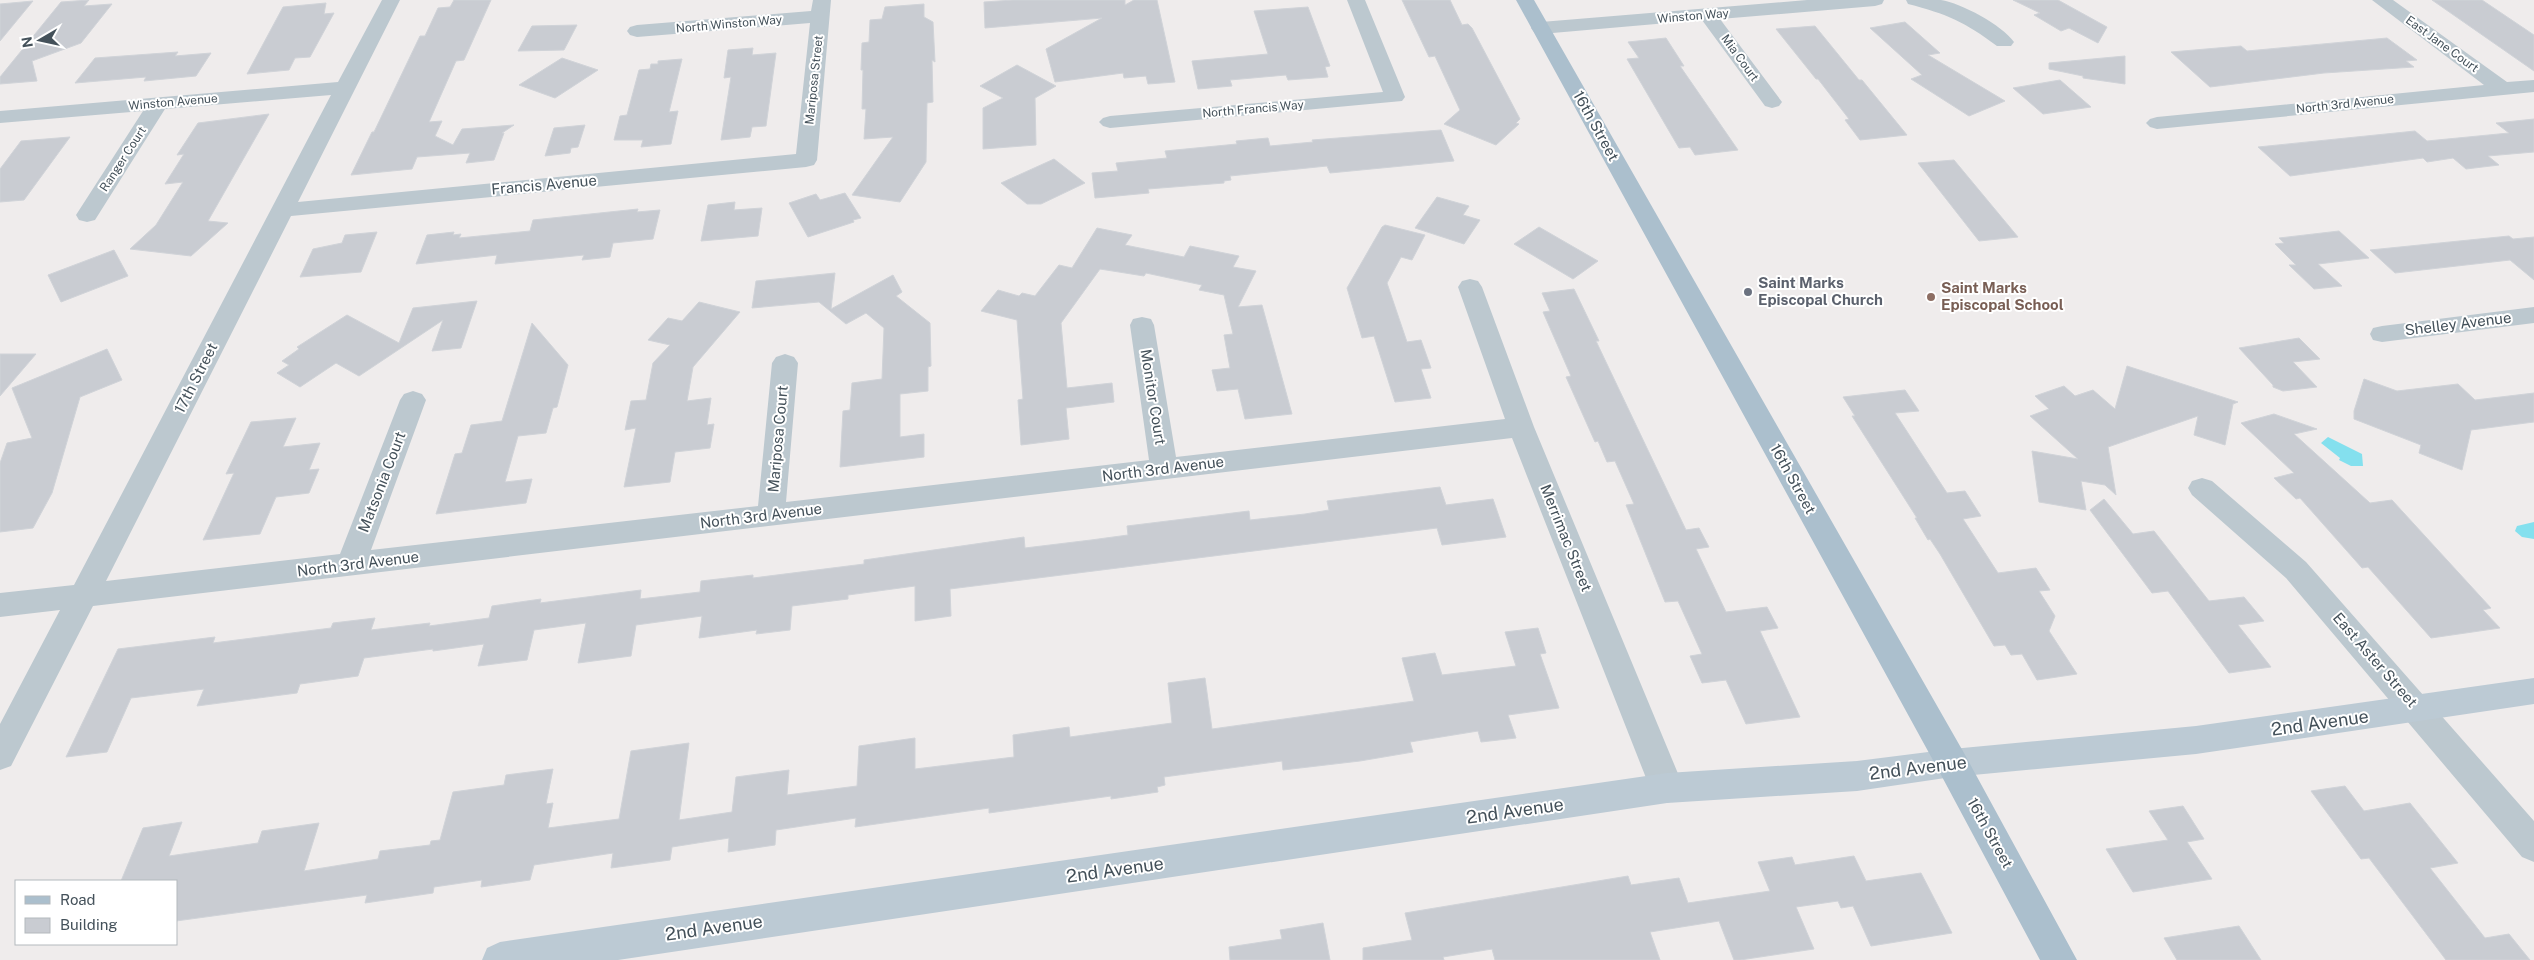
<svg xmlns="http://www.w3.org/2000/svg" width="2534" height="960" font-family="'Public Sans',sans-serif">
<style>
.water{fill:#84e0ee}
.building{fill:#c9ccd2;stroke:#d0d3d8}
.lines{fill:none;stroke-linecap:round;stroke-linejoin:round}
.street{fill:#bcc8cf;fill-rule:evenodd}
.secondary{fill:#bccad4;fill-rule:evenodd}
.primary{fill:#abbfcd;fill-rule:evenodd}
.worship-dot{fill:#6b7280;stroke:#fff;stroke-width:2}
.education-dot{fill:#8d6e63;stroke:#fff;stroke-width:2}
.labels{text-anchor:middle;stroke-width:4;stroke-linejoin:round;paint-order:stroke}
.far-street-label{font-size:12px;fill:#44515a;stroke:#fff}
.street-label{font-size:15px;fill:#44515a;stroke:#fff}
.worship-label{font-size:15px;font-weight:bold;fill:#5b616d;stroke:#fff;text-anchor:start}
.education-label{font-size:15px;font-weight:bold;fill:#785e54;stroke:#fff;text-anchor:start}
.near-street-label{font-size:18px;fill:#44515a;stroke:#fff}
</style>
<rect width="100%" height="100%" fill="#efecec"/>
<!-- water -->
<path class="water" d="M2328 437 2362 454 2363 466H2351L2339 460 2340 458 2321 443Z
M2534 522V539L2522 537 2515 531 2517 526Z"/>
<!-- building -->
<path class="building" d="M89 0 84 6 112 4 81 43 32 61 37 81 0 84V77L61 2Z
M454 0H491L464 60 456 61 429 122 442 121 435 136 453 145 462 129 514 125 502 133H504L494 160 466 163 470 153 417 157 412 169 351 175 372 132H374L420 36H425L438 8 450 7Z
M1013 0H1125V5L1134 0H1157L1175 82 1148 84 1146 76 1124 78 1123 73 1055 82 1046 49 1102 18 985 28 984 2Z
M1402 0H1450L1462 25 1468 24 1472 28 1520 119 1516 123 1519 124 1496 145 1444 124 1460 110 1435 56 1429 57Z
M2013 0H2058L2107 27 2098 43 2069 28 2061 31 2034 15 2040 13Z
M2432 0H2482L2534 35V71Z
M33 1 0 41V4Z
M326 3 324 14 334 13 310 57 295 58 289 70 247 74 283 7Z
M924 4V17L933 22 935 62 932 60 933 102 927 103 926 162 900 202 852 195 893 137 864 139 866 109H862L863 70H861L862 43 869 42 870 20 882 19 885 7Z
M1308 7 1330 66 1325 67 1328 77 1288 80 1286 75 1230 80 1232 86 1198 89 1192 61 1268 54 1254 11Z
M1905 22 1940 53 1928 55 2005 101 1969 116 1911 79 1922 75 1870 28Z
M577 25 564 50 518 51 532 26Z
M1815 26 1859 80H1862L1907 135 1860 140 1845 120 1849 119 1818 79H1816L1776 29Z
M1666 38 1684 66H1680L1738 150 1695 155 1690 147 1679 148 1627 59 1639 58 1628 42Z
M2387 38 2417 60 2406 61 2414 67 2324 73 2210 87 2171 52 2241 46 2247 51Z
M753 48 752 55 776 53 766 126 752 127 750 137 721 140 731 77 724 78 728 50Z
M178 52 175 56 211 53 196 76 144 81 146 77 75 83 95 58Z
M2125 56V84L2083 78V76L2049 69V63Z
M562 58 598 70 555 98 519 85Z
M682 59 669 112 678 111 671 144 641 147 643 140H614L620 116 627 115 639 70 650 69 651 64H658V61Z
M1017 65 1056 86 1035 98 1036 145 983 149V108L1003 98 980 86Z
M2060 80 2091 107 2043 114 2013 88Z
M269 114 208 221 228 223 191 256 130 249 156 225 183 182 165 184 184 154 177 155 198 123Z
M2534 119V152L2488 156 2499 165 2466 169 2453 158 2427 162 2423 158 2290 176 2258 147 2415 131 2427 141 2509 133 2496 123Z
M585 125 578 147 571 148 570 153 545 156 554 128Z
M1441 130 1454 161 1330 173 1327 166 1230 176 1231 180 1224 181V183L1148 189 1149 193 1095 198 1092 173 1118 171 1116 163 1167 158 1165 151 1237 144 1236 141 1268 138 1270 146 1313 142 1312 140Z
M70 137 24 200 0 202V169L21 141Z
M1054 159 1085 183 1041 204H1027L1001 183Z
M1954 160 2018 237 1979 241 1918 163Z
M845 193 861 218 853 220 854 222 808 237 789 203 816 194 820 200Z
M1437 197 1469 206 1463 215 1480 220 1464 244 1415 228Z
M735 202 734 210 762 208 758 236 701 241 708 205Z
M638 209 637 212 660 210 653 239 613 243 610 257 582 260 584 255 495 264 497 255 416 264 427 235 454 232 453 235 461 234 459 238 530 231 533 220Z
M1385 225 1425 235 1412 260 1401 257 1387 283 1407 342 1421 340 1431 368 1421 369 1431 398 1395 402 1374 336 1362 338 1347 288 1382 227Z
M1539 227 1598 261 1573 279 1514 244Z
M1097 228 1132 235 1125 245 1184 257 1190 246 1239 256 1233 267 1256 271 1238 307 1262 305 1292 414 1245 419 1238 389 1217 391 1212 370 1230 368 1224 335 1233 334 1224 295 1199 290 1202 285 1146 273 1144 276 1100 269 1061 323 1067 388 1112 383 1114 402 1066 408 1069 439 1021 445 1018 400 1023 399 1017 320 981 311 998 290 1019 296 1022 293 1035 296 1059 265 1072 268Z
M2339 231 2369 258 2318 264 2342 286 2314 289 2289 265H2296L2275 244 2284 243 2279 238Z
M377 232 361 272 300 277 313 249 342 243 345 235Z
M2509 236 2513 239 2534 237V280L2510 260 2395 273 2370 250Z
M114 250 128 276 61 302 48 275Z
M835 273 831 309 893 275 902 292 896 296 930 323 931 366 928 367V391L900 394V437L924 434V457L840 467 843 411 850 410 852 383 882 379 884 328 866 313 846 324 819 302 752 308 756 281Z
M1574 289 1599 341H1596L1686 530 1699 528 1709 547 1696 549 1726 612 1767 607 1778 628 1760 631 1800 717 1746 724 1726 680 1702 683 1690 656 1702 654 1678 601 1665 602 1626 505 1634 504 1615 461 1607 462 1598 441 1595 442 1566 377 1571 376 1543 312 1550 311 1542 293Z
M477 301 461 348 432 351 443 320 359 376 336 363 300 387 277 373 289 365 282 361 299 349 297 347 347 315 399 343 413 308Z
M699 302 740 312 693 367 687 401 711 398 707 425 714 424 710 448 675 452 670 482 624 487 636 428 625 430 631 401 646 400 653 363 670 345 648 340 668 318 682 321Z
M532 323 568 365 557 407 553 408 546 433 518 436 505 482 532 479 526 503 436 514 455 454 462 453 471 425 502 421Z
M2299 338 2320 359 2293 362 2317 387 2283 391 2273 387V385L2239 348Z
M107 349 122 380 80 397 52 493 33 528 0 532V463L7 443 32 438 12 388Z
M0 354H36L0 396Z
M2127 366 2238 402 2233 404 2225 445 2194 435 2198 416 2108 447 2116 495 2105 485 2081 481 2086 510 2039 502 2032 451 2078 459 2030 416 2049 409 2035 396 2064 386 2075 396 2093 390 2115 409Z
M2364 379 2397 391 2458 384 2475 400 2534 393V422L2471 430 2462 470 2419 453 2421 445 2354 419V411Z
M1905 390 1919 411 1895 413 1947 493 1965 491 1981 516 1963 519 1998 573 2036 568 2050 590 2039 591 2055 616 2049 631 2077 674 2037 680 2022 654 2011 655 2005 645 1994 646 1940 554 1930 539 1928 540 1915 518H1917L1852 416H1855L1843 397Z
M2274 414 2317 429 2294 434 2370 503 2392 500 2491 608 2483 610 2500 628 2431 638 2368 567 2362 568 2300 498 2296 499 2274 478 2294 473 2241 423Z
M296 418 283 447 320 443 309 470 319 469 309 493 276 497 260 534 203 540 234 473 226 474 251 422Z
M1440 487 1446 505 1493 499 1506 537 1442 545 1437 528 950 589 951 616 915 621V586L848 595V599L792 606 790 630 756 634 757 630 699 638 702 616 636 625 631 656 578 663 586 623 534 630 527 660 478 666 484 644 433 651V649L364 658 358 676 300 684 297 693 197 706 204 689 131 698 107 752 66 757 118 649 215 637 213 643 331 628 333 623 375 618 371 630 430 623 429 626 489 618 492 606 541 599 540 603 641 590 640 599 700 592 701 581 753 575V578L864 564V560L1024 537 1025 548 1091 540 1128 535 1127 526 1249 511 1250 520 1305 514 1329 510 1327 501Z
M2104 499 2133 534 2154 531 2209 601 2244 597 2264 621 2238 625 2271 667 2229 673 2168 591 2152 593 2090 510Z
M1538 628 1546 653 1540 654 1559 708 1508 715 1516 738 1481 742 1478 731 1410 742 1413 752 1360 761 1283 770 1282 761 1164 777 1165 785 1157 787 1158 792 1111 799V796L989 813V808L855 827 856 818 776 830 775 845 728 852 729 838 672 847 670 860 611 868 613 853 534 865 530 880 481 887 482 880 434 887 433 893 365 903 367 895 176 921V881H121L143 828 182 822 169 856 258 843 262 831 319 823 304 871 378 859 380 851 430 845 431 841 440 840 453 792 504 785 506 775 553 769 546 804 553 803 548 828 619 819 631 751 689 743 679 820 732 812 736 777 789 770 787 795 857 786 859 746 915 738V769L1014 757 1013 735 1069 727 1070 737 1172 723 1168 683 1205 678 1212 729 1414 701 1402 658 1435 653 1442 675 1516 666 1505 632Z
M2345 786 2364 811 2410 803 2458 863 2430 868 2485 938 2509 934 2530 960H2446L2369 858 2361 859 2311 791Z
M2183 806 2204 839 2187 842 2212 879 2133 892 2106 849 2168 840 2149 811Z
M1854 856 1866 881 1921 873 1952 933 1871 946 1853 906 1841 908 1838 901 1796 907 1814 949 1740 960H1734L1719 921 1650 932 1660 960H1495L1492 949 1443 957 1444 960H1363V948L1412 940 1405 913 1628 876 1631 885 1679 878 1688 903 1770 891 1758 862 1792 857 1795 865Z
M1323 923 1330 960H1230L1229 947 1282 939 1280 930Z
M2239 926 2261 960H2177L2164 938Z"/>
<g class="lines">
<!-- street -->
<path class="street" d="M382 0H400L298 202 796 154 810 23 637 37 630 35 627 31 630 27 637 25 811 11 813 0H831L817 160 814 165 806 167 291 216 106 581 340 554 400 400 404 394 413 391 422 394 426 400 371 550 758 506 772 363 776 357 785 354 794 357 798 363 786 502 1149 460 1130 325 1133 319 1142 317 1151 319 1154 325 1176 457 1505 419 1458 287 1462 281 1470 279 1478 281 1482 287 1534 427 1684 788 1679 798 1667 803 1655 798 1650 788 1512 438 93 606 11 766 0 770V724L60 610 0 617V593L74 585 331 95 165 109 95 220 87 222 79 220 76 215 143 111 0 123V111L338 82Z
M1347 0H1365L1405 97 1402 101 1110 128 1103 126 1099 122 1103 118 1110 116 1383 92Z
M1807 0H1884L1882 4 1875 6 1720 19 1782 102 1779 106 1772 108 1765 106 1702 20 1541 34 1534 32 1531 28 1534 24 1541 22Z
M1906 0C1917 0 1929 0 1941 0 1961 3 2002 25 2014 42L2011 46H1997C1965 22 1947 14 1908 4Z
M2372 0H2393L2507 82 2534 80V92L2157 129 2150 127 2146 123 2150 119 2157 117 2484 85Z
M2534 307V323L2382 342 2373 340 2370 334 2373 328 2382 326Z
M2202 478 2212 481 2306 562 2534 821V862L2522 857 2286 578 2192 495 2188 488 2192 481Z"/>
<!-- secondary -->
<path class="secondary" d="M2534 678V704L2196 754 1952 777 1857 791 1667 803 618 960H482L487 948 500 942 1667 773 1857 761 1952 749 2196 726Z"/>
<!-- primary -->
<path class="primary" d="M1516 0H1534L1964 753 2077 960H2040L1940 773Z"/>
</g>
<!-- markers -->
<circle class="worship-dot" cx="1748" cy="292" r="5"/>
<circle class="education-dot" cx="1931" cy="297" r="5"/>
<g class="labels">
<!-- far-street labels -->
<g class="far-street-label">
<text transform="translate(1693 16) rotate(-5)" y="4">Winston Way</text>
<text transform="translate(729 24) rotate(-5)" y="4">North Winston Way</text>
<text transform="translate(2442 44) rotate(36)" y="4">East Jane Court</text>
<text transform="translate(1740 58) rotate(54)" y="4">Mia Court</text>
<text transform="translate(814 80) rotate(-84)" y="4">Mariposa Street</text>
<text transform="translate(173 102) rotate(-5)" y="4">Winston Avenue</text>
<text transform="translate(2345 104) rotate(-6)" y="4">North 3rd Avenue</text>
<text transform="translate(1253 109) rotate(-5)" y="4">North Francis Way</text>
<text transform="translate(123 159) rotate(-57)" y="4">Ranger Court</text>
</g>
<!-- street labels -->
<g class="street-label">
<text transform="translate(1596 126) rotate(61)" y="5">16th Street</text>
<text transform="translate(544 185) rotate(-5)" y="5">Francis Avenue</text>
<text transform="translate(2458 324) rotate(-7)" y="5">Shelley Avenue</text>
<text transform="translate(196 378) rotate(-63)" y="5">17th Street</text>
<text transform="translate(1153 397) rotate(81)" y="5">Monitor Court</text>
<text transform="translate(778 439) rotate(-85)" y="5">Mariposa Court</text>
<text transform="translate(1163 469) rotate(-7)" y="5">North 3rd Avenue</text>
<text transform="translate(1793 479) rotate(61)" y="5">16th Street</text>
<text transform="translate(382 482) rotate(-69)" y="5">Matsonia Court</text>
<text transform="translate(761 516) rotate(-7)" y="5">North 3rd Avenue</text>
<text transform="translate(1566 538) rotate(68)" y="5">Merrimac Street</text>
<text transform="translate(358 564) rotate(-7)" y="5">North 3rd Avenue</text>
<text transform="translate(2375 660) rotate(49)" y="5">East Aster Street</text>
<text transform="translate(1990 833) rotate(61)" y="5">16th Street</text>
</g>
<!-- worship labels -->
<g class="worship-label">
<text x="1758" y="288">Saint Marks<tspan x="1758" dy="17">Episcopal Church</tspan></text>
</g>
<!-- education labels -->
<g class="education-label">
<text x="1941" y="293">Saint Marks<tspan x="1941" dy="17">Episcopal School</tspan></text>
</g>
<!-- near-street labels -->
<g class="near-street-label">
<text transform="translate(2320 723) rotate(-8)" y="6">2nd Avenue</text>
<text transform="translate(1918 768) rotate(-7)" y="6">2nd Avenue</text>
<text transform="translate(1515 811) rotate(-8)" y="6">2nd Avenue</text>
<text transform="translate(1115 870) rotate(-8)" y="6">2nd Avenue</text>
<text transform="translate(714 928) rotate(-8)" y="6">2nd Avenue</text>
</g>
</g>
<!-- legend -->
<rect x="15" y="880" width="162" height="65" fill="#ffffff" stroke="#b4b9bd"/>
<rect x="25" y="896" width="25" height="8" fill="#abbfcd" stroke="#b4b9bd"/>
<text x="60" y="905" font-size="15" fill="#44515a">Road</text>
<rect x="25" y="918" width="25" height="15" fill="#c9ccd2" stroke="#b4b9bd"/>
<text x="60" y="930" font-size="15" fill="#44515a">Building</text>
<!-- north arrow -->
<g transform="translate(40 40) rotate(261)" stroke="#ffffff" stroke-width="4" paint-order="stroke">
<path d="M0-4L9 19L0 12L-9 19Z" fill="#44515a"/>
<text y="-8" font-size="14" font-weight="bold" text-anchor="middle" fill="#44515a">N</text>
</g>
</svg>
